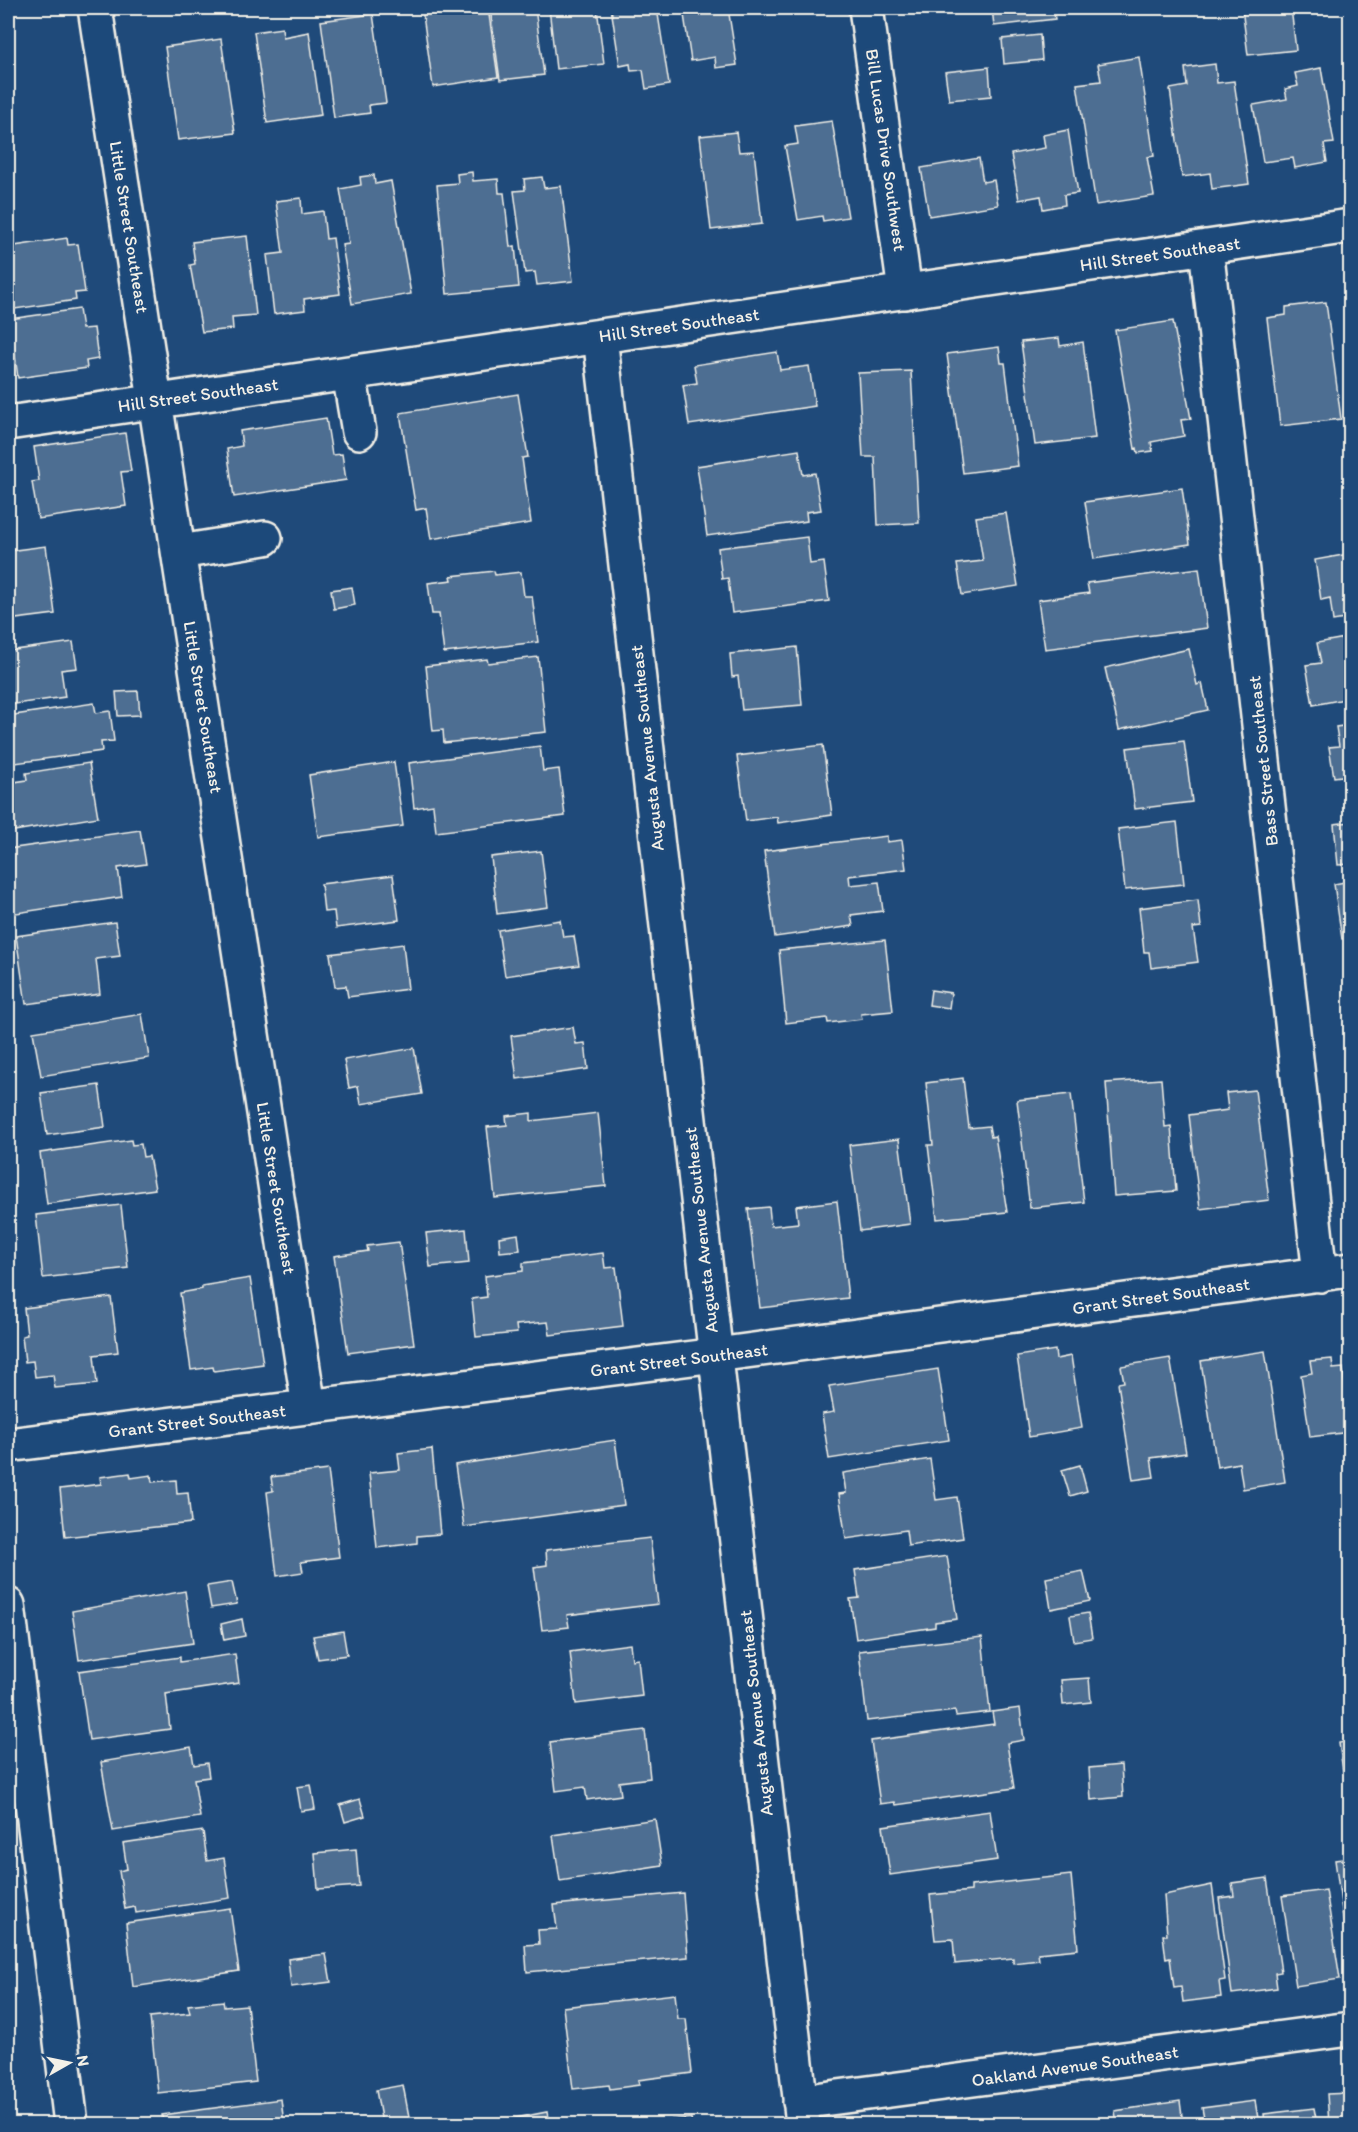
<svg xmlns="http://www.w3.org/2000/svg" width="1358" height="2132" font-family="Itim,sans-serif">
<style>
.building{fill:#4d6e92;stroke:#f4f1e8;stroke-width:1.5}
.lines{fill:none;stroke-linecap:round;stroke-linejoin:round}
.minor-casing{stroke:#f4f1e8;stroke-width:38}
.minor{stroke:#1f4a7a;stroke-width:33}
.labels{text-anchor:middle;stroke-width:6;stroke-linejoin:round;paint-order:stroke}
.street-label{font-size:18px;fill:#f4f1e8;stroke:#1f4a7a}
</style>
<rect width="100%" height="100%" fill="#1f4a7a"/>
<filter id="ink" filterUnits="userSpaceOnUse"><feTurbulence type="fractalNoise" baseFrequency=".0167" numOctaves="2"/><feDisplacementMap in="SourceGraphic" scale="12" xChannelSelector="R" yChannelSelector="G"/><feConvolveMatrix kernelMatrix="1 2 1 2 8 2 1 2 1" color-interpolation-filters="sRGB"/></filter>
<g filter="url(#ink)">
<!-- building -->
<path class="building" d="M422 8H488L498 77 433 87Z
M490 8H535L544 75 500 80Z
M549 8H597L604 64 556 69Z
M611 8H657L669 85 646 89 643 70 631 71 630 64 620 66Z
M683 8H728L737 65 716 68 715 57 691 61Z
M992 8H1053L1055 19 994 26Z
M1242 8H1291L1296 50 1248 55Z
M373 14 386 103 369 105 370 113 334 118 321 21Z
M282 28 283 37 309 32 321 115 267 123 254 32Z
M1040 35 1042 60 1004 64 1002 39Z
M221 39 235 133 178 140 165 47Z
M1139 57 1154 156 1147 157 1154 196 1096 205 1077 84 1101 81 1098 64Z
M1215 64 1217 83 1234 81 1249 184 1212 189 1210 173 1182 177 1170 89 1187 86 1185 68Z
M989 67 991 96 949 100 945 72Z
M1321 68 1334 143 1324 144 1327 162 1295 168 1293 158 1263 162 1253 105 1287 99 1285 89 1298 86 1295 73Z
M832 121 848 217 823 221 822 216 798 220 785 146 798 144 795 126Z
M1068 130 1078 193 1064 195 1065 205 1043 209 1041 196 1019 200 1011 154 1045 148 1043 135Z
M736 132 739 152 754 151 762 224 711 230 700 136Z
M979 158 983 182 994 180 998 205 929 216 921 168Z
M472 172 473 181 498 179 499 193H504L510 247 515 246 519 287 447 294 437 185 458 183 457 174Z
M374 175 375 184 391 181 411 294 352 304 342 245 349 244 340 189 361 185 360 177Z
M542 177 544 188 561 186 573 281 537 285 535 272 525 273 514 191 525 190 524 179Z
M301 198 302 214 323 211 326 239 333 238 340 294 304 299 305 310 274 314 267 255 283 253 276 201Z
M247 236 256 315 232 317 233 329 202 332 190 265 195 264 192 242Z
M67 238 68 245 78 244 85 292 75 293 76 300 8 310V247Z
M1326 302 1341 419 1280 426 1267 318 1286 315V307Z
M79 309 82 329 94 328 98 359 86 361 87 368 18 378 10 319Z
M1173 321 1191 419 1181 420 1184 436 1151 442 1153 451 1138 453 1137 448 1135 449 1115 330Z
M1059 338 1060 346 1083 342 1095 438 1035 445 1021 342Z
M999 347 1001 363H1005L1018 466 963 473 947 354Z
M777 352 780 370 809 366 815 406 689 425 683 385 697 383 694 365Z
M911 371 919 523 878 525 875 457H863L858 373Z
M518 394 528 457 522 458 531 523 431 539 426 508 416 510 400 413Z
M326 418 332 455 342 454 346 480 234 497 227 449 242 446 240 431Z
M125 433 131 471 121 472 126 506 38 519 32 482 39 481 34 447Z
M799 450 803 475 815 473 821 510 806 512 807 521 707 536 697 466Z
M1182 488 1190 544 1094 559 1085 502Z
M1006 513 1018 586 962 595 957 564 983 561 976 517Z
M807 537 810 564 824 562 829 601 732 613 728 578 722 579 718 548Z
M46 546 55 614 8 620V624V551Z
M1349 554 1350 618 1333 621 1330 598 1321 600 1315 560Z
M1199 568 1207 628 1045 649 1038 600 1089 593 1087 583Z
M494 571 495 575 521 572 524 596H532L538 642 444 653 439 614H432L428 583 452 580 451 576Z
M352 587 355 605 334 609 331 590Z
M1350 634V698L1313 705 1306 665 1321 663 1317 643 1350 637Z
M73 642 77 668 61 670 65 697 8 705V651Z
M797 647 802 705 742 710 738 676 732 677 730 654Z
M1189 649 1197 685 1202 683 1208 710 1119 730 1105 668Z
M538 657 546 732 444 743 443 730 433 731 426 666 487 659 488 663Z
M138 691 140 715 118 716 116 692Z
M94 703 96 713 110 711 114 741 101 742 102 751 8 764V716Z
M1350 725V775L1334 777 1329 747 1339 746 1336 727Z
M1184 741 1192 802 1135 809 1127 748Z
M823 745 832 815 778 823 777 817 746 821 737 756Z
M540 746 543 771 559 769 565 816 436 832 433 805 414 808 409 763Z
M394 762 403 826 318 837 309 775Z
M89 763 98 817 8 832V783L27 780 26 773Z
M1177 822 1184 884 1125 890 1118 829Z
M1350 822V864L1338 865 1334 824Z
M140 830 146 864 118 868 122 897 10 914 8 849Z
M887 836V842L902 840 906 869 849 876 850 885 879 882 883 911 851 915 853 926 775 937 764 851Z
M541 851 548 907 497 914 491 857Z
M393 875 399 920 336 928 334 911 324 912 321 884Z
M1350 881V938L1342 939 1334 884Z
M1198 900 1201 927 1193 928 1198 962 1151 968 1149 952H1144L1139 908Z
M560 920 563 937 574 936 579 965 505 976 498 930Z
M115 922 120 956 96 959 100 994 26 1004 16 936Z
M885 940 893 1011 861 1014 862 1019 828 1023 827 1018 786 1023 779 950Z
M403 944 408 989 348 997 346 986 335 987 330 954Z
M931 990 951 993 949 1008 929 1005Z
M142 1014 149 1058 41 1076 33 1032Z
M573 1027 576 1044 585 1043 588 1069 517 1079 511 1036Z
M414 1048 422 1094 361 1104 358 1086 349 1088 344 1060Z
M963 1078 969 1128 989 1126 991 1137 995 1136 1007 1212 937 1219 928 1145H933L926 1083Z
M1161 1079 1165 1127 1171 1126 1176 1191 1114 1196 1106 1083Z
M99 1085 105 1127 47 1135 41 1093Z
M1255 1090 1269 1200 1200 1209 1189 1115 1228 1110 1226 1093Z
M1071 1094 1084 1202 1030 1208 1017 1100Z
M531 1113V1121L598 1113 606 1186 495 1198 487 1127 507 1125 506 1116Z
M899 1139 910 1224 860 1231 849 1145Z
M131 1140 132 1145 141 1144 143 1157 149 1156 155 1189 47 1204 40 1153Z
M837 1201 848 1298 760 1308 748 1209 769 1207 771 1226 798 1223 796 1206Z
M121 1205 128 1268 43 1278 36 1215Z
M466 1229 469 1263 430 1267 426 1233Z
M518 1234 520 1250 500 1252 499 1237Z
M399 1242 414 1344 348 1353 334 1256 368 1251 367 1246Z
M603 1253 605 1268 616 1267 623 1326 550 1335 548 1322 516 1325 517 1333 476 1337 472 1299 487 1297 485 1276 523 1271V1263Z
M250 1278 263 1364 214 1371 213 1367 191 1370 180 1293 202 1289V1286Z
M111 1297 118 1352 94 1355 97 1384 55 1388 53 1375 35 1377 33 1361 25 1362 22 1336 27 1335 24 1308Z
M1055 1350 1056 1359 1071 1356 1082 1428 1029 1437 1017 1356Z
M1265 1351 1285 1482 1243 1489 1239 1463 1217 1467 1201 1361Z
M1170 1358 1186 1453 1151 1458 1154 1477 1133 1480 1118 1383 1124 1382 1121 1366Z
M1332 1359 1333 1369 1343 1368 1350 1432 1310 1437 1301 1375 1312 1373 1310 1361Z
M938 1369 949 1440 829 1459 822 1414 834 1412 829 1386Z
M615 1440 624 1505 464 1527 455 1465Z
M432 1449 440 1534 417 1536V1543L377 1548 369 1473 400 1470 398 1453Z
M930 1459 936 1500 957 1497 963 1538 908 1546 906 1530 846 1539 839 1494 846 1493 843 1473Z
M1080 1465 1087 1491 1070 1496 1062 1470Z
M328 1470 339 1557 301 1562 303 1572 277 1576 267 1492 273 1491 271 1477Z
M130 1473 131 1478 151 1475 152 1482 176 1480 177 1494 188 1493 191 1523 65 1537 60 1489 101 1484 100 1477Z
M650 1538 658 1604 567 1615 569 1627 542 1630 534 1567 547 1565 546 1550Z
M947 1556 957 1619 935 1622V1627L856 1639 850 1599 859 1598 855 1570Z
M1083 1571 1090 1601 1051 1609 1046 1578Z
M232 1582 237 1604 211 1608 207 1586Z
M185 1591 193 1643 79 1660 72 1611Z
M1088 1613 1092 1638 1074 1641 1070 1616Z
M242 1619 245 1636 224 1640 221 1624Z
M343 1631 347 1655 318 1659 313 1636Z
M982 1637 990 1712 956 1716 955 1711 867 1721 859 1651Z
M630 1644 632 1660 638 1659 642 1696 576 1704 570 1652Z
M235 1654 239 1683 166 1694 170 1729 89 1740 79 1671 180 1657V1662Z
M1089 1678 1091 1702 1063 1705 1061 1680Z
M1020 1708 1024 1740 1007 1743 1014 1788 896 1805 895 1802 880 1804 871 1741 994 1724 992 1712Z
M645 1730 650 1778 619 1782 621 1795 587 1800 585 1787 556 1791 550 1742Z
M1350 1741V1769L1343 1771 1339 1743Z
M191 1747 194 1765 207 1763 209 1777 194 1779 200 1817 113 1831 101 1762Z
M1121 1765 1123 1797 1091 1800 1089 1768Z
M311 1785 315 1809 301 1811 297 1787Z
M360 1799 365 1816 345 1822 340 1805Z
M990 1811 997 1860 890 1875 883 1826Z
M655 1819 662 1865 560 1881 553 1835Z
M203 1831 207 1861 224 1858 230 1898 136 1913 135 1907 125 1909 119 1871 127 1869 123 1843Z
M356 1849 359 1886 318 1889 315 1853Z
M1350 1858V1968L1335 1860Z
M1071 1875 1078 1949 1038 1953 1039 1960 1013 1963V1958L955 1964 953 1939 935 1940 930 1895 971 1891V1886Z
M1267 1878 1281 1972 1275 1973 1277 1988 1232 1994 1219 1898 1234 1896 1232 1883Z
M1212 1885 1225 1980 1219 1981 1221 1997 1183 2002 1181 1987 1174 1988 1170 1958 1166 1959 1163 1935H1167L1164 1895Z
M1326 1890 1340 1979 1296 1986 1282 1896Z
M683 1893 688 1957 527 1972 525 1945 539 1944 538 1930 557 1929 554 1905Z
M230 1908 239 1971 133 1987 126 1923Z
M326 1954 331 1982 291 1987 288 1959Z
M675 1994 678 2019H686L692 2073 638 2080 639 2085 610 2089 609 2085 573 2089 563 2007Z
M223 2001 224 2007 247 2005 256 2082 158 2093 150 2017 190 2013 188 2005Z
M403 2085 410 2122 382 2124 376 2090Z
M1350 2093V2124H1329L1327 2094Z
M281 2099 284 2124H163L162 2115Z
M1180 2101 1183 2124H1117L1115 2111Z
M1255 2101 1259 2124H1205L1202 2108Z
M1314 2108 1317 2124H1265L1264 2114Z
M547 2112 549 2124H490V2123Z
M691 2118 692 2124H629Z
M1064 2119V2124H1036V2122Z"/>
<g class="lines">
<!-- minor casing -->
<g class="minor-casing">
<path id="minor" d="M95 8 309 1407
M866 8 905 292
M1206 247 1320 1275
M600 336 803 2124
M349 373 359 432
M8 423 1350 226
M180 552 265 538
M8 1445 716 1355 1350 1270
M8 1605 71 2124
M800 2102 1350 2029"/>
</g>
<!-- minor -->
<use href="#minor" class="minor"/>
</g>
</g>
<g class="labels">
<!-- street labels -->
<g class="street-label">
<text transform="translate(886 150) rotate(82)" y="6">Bill Lucas Drive Southwest</text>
<text transform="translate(129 227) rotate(81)" y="6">Little Street Southeast</text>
<text transform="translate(1160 254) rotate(-8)" y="6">Hill Street Southeast</text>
<text transform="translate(679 325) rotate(-8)" y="6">Hill Street Southeast</text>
<text transform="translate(198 395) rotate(-8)" y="6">Hill Street Southeast</text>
<text transform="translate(203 707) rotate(81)" y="6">Little Street Southeast</text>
<text transform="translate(647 748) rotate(-96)" y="6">Augusta Avenue Southeast</text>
<text transform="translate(1263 761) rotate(-96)" y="6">Bass Street Southeast</text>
<text transform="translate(276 1188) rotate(81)" y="6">Little Street Southeast</text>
<text transform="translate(701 1230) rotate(-96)" y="6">Augusta Avenue Southeast</text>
<text transform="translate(1161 1296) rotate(-8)" y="6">Grant Street Southeast</text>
<text transform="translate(679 1360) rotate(-7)" y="6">Grant Street Southeast</text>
<text transform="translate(197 1421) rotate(-7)" y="6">Grant Street Southeast</text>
<text transform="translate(756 1713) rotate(-96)" y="6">Augusta Avenue Southeast</text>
<text transform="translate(1075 2066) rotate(-8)" y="6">Oakland Avenue Southeast</text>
</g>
</g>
<!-- margin -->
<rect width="1358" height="2132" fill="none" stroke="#1f4a7a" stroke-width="30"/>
<rect x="15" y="15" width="1328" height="2102" fill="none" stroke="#f4f1e8" stroke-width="2" filter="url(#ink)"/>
<!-- north arrow -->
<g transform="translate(69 2063) rotate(81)" stroke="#1f4a7a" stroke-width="4.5" paint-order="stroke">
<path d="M0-4.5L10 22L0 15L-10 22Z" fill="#f4f1e8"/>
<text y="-9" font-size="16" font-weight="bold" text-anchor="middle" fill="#f4f1e8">N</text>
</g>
</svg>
